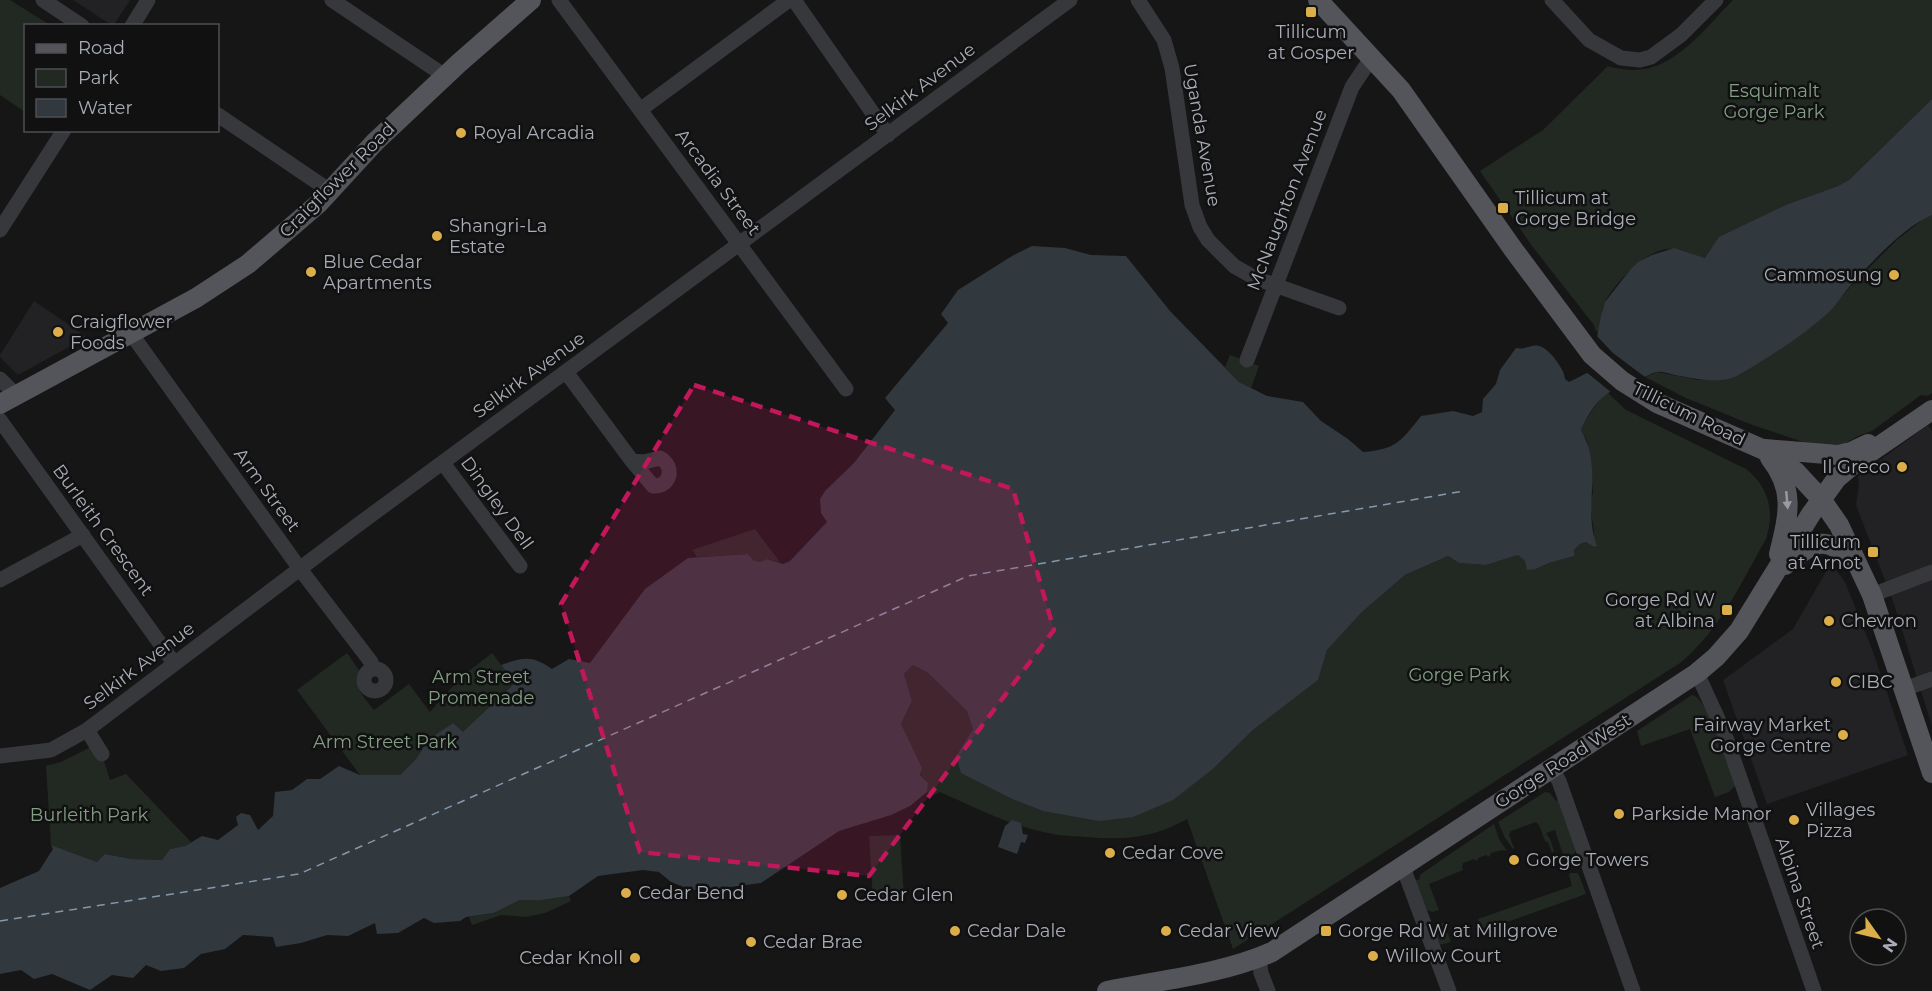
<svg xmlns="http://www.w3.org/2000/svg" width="1932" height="991" font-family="Montserrat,sans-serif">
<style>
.built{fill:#222224}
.green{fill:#222923}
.water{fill:#31383e}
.pier{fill:#161617}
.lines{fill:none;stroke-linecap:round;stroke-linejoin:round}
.ferry{stroke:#8599ac;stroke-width:1.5;stroke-dasharray:8 6;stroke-linecap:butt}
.minor{stroke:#37383c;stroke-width:15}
.major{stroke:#54555a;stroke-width:20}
.oneway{fill:#989ba4}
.marked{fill:#c2185b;fill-opacity:0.2;stroke:#c2185b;stroke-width:4.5;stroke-dasharray:12 8;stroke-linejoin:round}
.poi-dot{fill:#dbae4a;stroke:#111112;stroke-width:2}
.labels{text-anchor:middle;stroke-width:5;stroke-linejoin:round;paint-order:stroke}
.poi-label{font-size:18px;fill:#a9adb6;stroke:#111112;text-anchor:start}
.street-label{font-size:18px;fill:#a9adb6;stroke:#111112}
.park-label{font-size:18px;fill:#839e85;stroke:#111112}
</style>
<rect width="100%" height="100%" fill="#161617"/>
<!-- built -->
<path class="built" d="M73 0H130L113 26Z
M34 301 87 337 18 375 0 357V355Z
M1928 425 1932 431V726L1893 601 1856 505 1859 485 1858 476Z
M1831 563 1845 582 1873 652 1908 755 1767 804 1723 680 1793 629Z"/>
<!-- green -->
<path class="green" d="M0 0H10L50 25 26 26 25 112 0 95Z
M1733 0H1932V99L1849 180 1838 186 1788 204 1705 258C1695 256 1685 250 1674 249 1650 245 1617 281 1606 300 1601 310 1600 321 1599 332L1596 331 1594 325 1532 246 1480 171 1543 130 1608 66C1616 69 1623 69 1631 70 1674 72 1705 28 1733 0Z
M1932 215V393L1928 396 1921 395 1872 431 1858 436 1844 444 1815 446 1750 424 1686 398 1645 377 1657 372 1698 380 1740 375 1788 344 1828 313 1850 287 1898 239 1925 218Z
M1230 355 1259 366 1251 388 1239 382 1225 367Z
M1607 392 1626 410 1746 469C1769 487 1775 512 1766 539 1741 583 1720 630 1680 663L1233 949 1187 819C1151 839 1124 840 1085 837 1069 836 1054 835 1039 831 1005 823 972 806 940 792L932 796 927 792V783C914 769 909 743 901 724L912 701 904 674 913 665 928 673 967 711 973 729 956 756 962 773 1010 798 1214 768 1253 730 1318 680 1327 650 1362 612 1405 575 1448 556 1459 563 1486 565 1518 555 1536 569 1549 563 1574 556V550L1580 544 1586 542 1594 547V531L1590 505 1593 492 1587 440 1581 430C1588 415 1596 404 1607 392Z
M755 529 780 562 767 559 760 562 753 560 748 554 697 557 692 550Z
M347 653 359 670C352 687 364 697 374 710L409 684 430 712 461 677 492 653 515 683 463 733 453 723 429 739 416 759 400 775H360L297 690Z
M1692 695C1709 698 1729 767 1736 785L1729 792 1715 797 1690 729 1641 746 1637 731Z
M89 748H91L103 758 110 780 126 774 191 842 185 846 170 849 162 860 132 859 106 854 97 862 51 845 46 766 61 762Z
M1545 792 1550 793 1556 801 1558 800 1577 849 1571 859 1567 862 1565 861 1555 830 1546 833 1550 839 1554 851 1552 853 1548 842 1545 841 1539 825 1536 822 1511 831 1509 835 1514 848 1513 849 1505 838 1498 822Z
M1494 824 1499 839 1507 851 1502 850 1491 853 1489 857 1486 855 1478 858 1477 861 1474 859 1463 863 1462 867 1463 870 1429 884 1439 910 1432 912 1427 910 1416 884V880H1419L1421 874Z
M900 835 904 897 873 899 869 836Z
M1570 873H1577L1579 875 1586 894 1482 931 1478 919 1572 886 1569 875Z
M569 896 571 901 545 913 526 917 501 915 472 925 469 917 495 913 520 900H542Z
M1441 923H1444L1451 942 1439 945 1434 929Z"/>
<!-- water -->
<path class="water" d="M1932 99V215C1902 228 1872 262 1850 286 1842 295 1836 306 1827 314 1801 337 1771 356 1741 374 1722 385 1696 379 1675 375 1670 374 1662 371 1657 372 1653 372 1648 376 1644 377 1611 388 1596 396 1581 430 1604 470 1582 507 1597 546L1594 547 1586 542 1580 544 1574 550V556L1549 563 1536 569 1527 570 1525 561 1518 555 1486 565 1459 563 1448 556 1405 575 1362 612 1327 650 1318 680 1253 730 1214 768 1173 800 1133 817 1099 821 1043 811 1010 798 961 773 956 756 973 729 967 711 928 673 913 665 904 674 912 701 901 724 922 768 920 775 928 783 927 792 910 806 891 815 839 831 761 883 700 891 684 887 671 882 659 872 643 870 598 876 569 896 542 900H520L494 913 466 917 460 921 434 923 424 918 398 933 377 934 375 923 348 936 327 935 301 943 276 947 273 937 243 935 225 949 201 954 184 968 161 971 146 965 133 978 112 975 90 990 52 974 34 979 21 970 0 974V888L39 871 53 849 51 845 97 862 105 854 132 859 162 860 170 849 185 846 202 836 218 840 238 825 236 817 241 813 250 815 258 830 273 816 275 792 292 790 307 779H320L339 766 360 775H400L416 759 429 739 453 723 463 732 515 683 501 665C524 657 532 655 552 669L569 659 590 663 645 589 688 558 748 554 753 560 760 562 767 559 783 564 790 561 827 522 821 513 820 499 825 491 854 463 895 410 885 398 948 323 941 314 958 290 1012 256 1032 246 1065 248 1091 255 1126 256 1170 311 1239 382 1267 396 1303 402 1321 421 1348 439 1363 452C1397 449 1400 442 1421 416L1453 411 1473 416 1482 412 1483 399 1496 384 1500 370 1516 348C1526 350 1532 344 1539 346 1549 348 1565 370 1565 379L1569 382 1591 371 1601 315 1605 302 1630 270 1638 262 1652 255 1674 248 1705 258 1719 237 1788 204 1838 186 1849 180Z
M1012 820 1021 823 1023 834 1028 835 1025 843 1021 842 1017 854 998 847 1005 826Z"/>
<!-- pier -->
<path class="pier" d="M1595 334 1613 353 1645 377 1643 381 1634 383 1612 393 1585 371 1588 369Z"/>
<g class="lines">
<!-- ferry -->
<path class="ferry" d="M0 921 299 874 968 576 1464 491"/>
<!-- minor -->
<path class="minor" d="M43 0 82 26
M332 0 445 76
M559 0 846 389
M794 0 888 135
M1138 0 1164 40 1172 68 1192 205 1200 227 1208 240 1234 266 1255 278 1339 308
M1552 0 1589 40 1621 58 1640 60 1651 57 1681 35 1716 0
M132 26 148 0
M640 110 789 0
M218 115 330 191
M0 230 64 130
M130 332 300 569 371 662 373 669
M1247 360 1352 87 1372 57
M566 372 632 461
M0 379 16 395
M0 420 174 663
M660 458C675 466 671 487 653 486L632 461 644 462Z
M443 463 520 566
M0 580 83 535
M1872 595 1932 572
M364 680a11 11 0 1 1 22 0a11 11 0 1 1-22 0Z
M1697 673 1724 732 1814 991
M1904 689 1932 679
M87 730 102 754
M0 756 51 750 87 730 355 527 1070 0
M1552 769 1559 781 1633 991
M1403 867 1449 991
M1259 958 1261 973 1268 991"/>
<!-- major -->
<path class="major" d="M1318 0 1401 90 1513 249 1592 355 1622 381 1657 403 1762 449 1780 460 1796 472 1821 499 1839 525 1872 595 1932 773
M0 404 196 298 248 264 318 204 375 142 459 63 531 0
M1765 449 1838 455 1851 452 1868 444
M1770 458C1796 490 1788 517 1779 554
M1785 565C1817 541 1820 535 1855 559
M1107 991C1161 980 1222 974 1272 952L1697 673 1716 657 1739 631 1811 514 1837 478 1856 462 1932 410"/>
</g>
<!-- one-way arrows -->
<defs><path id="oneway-solid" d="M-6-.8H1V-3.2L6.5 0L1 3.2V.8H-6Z" transform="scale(1.5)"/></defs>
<use class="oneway" href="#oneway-solid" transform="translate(1787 500) rotate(85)"/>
<!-- marked area -->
<path class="marked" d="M694 385 1013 489 1054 630 869 876 640 852 561 604Z"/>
<!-- markers -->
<g class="poi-dot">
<rect x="1305" y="6" width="12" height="12" rx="3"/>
<circle cx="461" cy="133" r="6"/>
<rect x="1497" y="202" width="12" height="12" rx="3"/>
<circle cx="437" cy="236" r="6"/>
<circle cx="311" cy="272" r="6"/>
<circle cx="1894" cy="275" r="6"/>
<circle cx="58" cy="332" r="6"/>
<circle cx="1902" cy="467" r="6"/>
<rect x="1867" y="546" width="12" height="12" rx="3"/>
<rect x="1721" y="604" width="12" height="12" rx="3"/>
<circle cx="1829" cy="621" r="6"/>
<circle cx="1836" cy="682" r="6"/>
<circle cx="1843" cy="735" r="6"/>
<circle cx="1619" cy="814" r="6"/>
<circle cx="1794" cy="820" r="6"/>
<circle cx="1110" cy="853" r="6"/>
<circle cx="1514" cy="860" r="6"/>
<circle cx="626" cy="893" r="6"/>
<circle cx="842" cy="895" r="6"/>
<circle cx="955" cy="931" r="6"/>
<circle cx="1166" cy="931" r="6"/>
<rect x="1320" y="925" width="12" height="12" rx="3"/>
<circle cx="751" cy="942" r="6"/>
<circle cx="1373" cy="956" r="6"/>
<circle cx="635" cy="958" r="6"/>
</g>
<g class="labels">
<!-- poi labels -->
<g class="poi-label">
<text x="1311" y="38" text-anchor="middle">Tillicum<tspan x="1311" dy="21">at Gosper</tspan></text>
<text x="473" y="139">Royal Arcadia</text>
<text x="1515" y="204">Tillicum at<tspan x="1515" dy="21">Gorge Bridge</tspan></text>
<text x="449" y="232">Shangri-La<tspan x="449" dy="21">Estate</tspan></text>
<text x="323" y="268">Blue Cedar<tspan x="323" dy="21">Apartments</tspan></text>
<text x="1882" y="281" text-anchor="end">Cammosung</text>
<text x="70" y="328">Craigflower<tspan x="70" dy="21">Foods</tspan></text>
<text x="1890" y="473" text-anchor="end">Il Greco</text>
<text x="1861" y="548" text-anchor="end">Tillicum<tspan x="1861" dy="21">at Arnot</tspan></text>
<text x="1715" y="606" text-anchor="end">Gorge Rd W<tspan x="1715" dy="21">at Albina</tspan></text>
<text x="1841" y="627">Chevron</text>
<text x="1848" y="688">CIBC</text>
<text x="1831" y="731" text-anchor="end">Fairway Market<tspan x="1831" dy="21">Gorge Centre</tspan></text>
<text x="1806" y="816">Villages<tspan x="1806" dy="21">Pizza</tspan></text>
<text x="1631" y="820">Parkside Manor</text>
<text x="1122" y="859">Cedar Cove</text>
<text x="1526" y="866">Gorge Towers</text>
<text x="638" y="899">Cedar Bend</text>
<text x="854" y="901">Cedar Glen</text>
<text x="967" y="937">Cedar Dale</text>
<text x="1178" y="937">Cedar View</text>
<text x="1338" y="937">Gorge Rd W at Millgrove</text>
<text x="763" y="948">Cedar Brae</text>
<text x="1385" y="962">Willow Court</text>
<text x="623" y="964" text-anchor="end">Cedar Knoll</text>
</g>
<!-- street labels -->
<g class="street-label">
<text transform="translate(920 87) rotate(-37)" y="6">Selkirk Avenue</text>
<text transform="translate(1202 135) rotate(80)" y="6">Uganda Avenue</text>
<text transform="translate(337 180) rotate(-45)" y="6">Craigflower Road</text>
<text transform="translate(718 182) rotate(53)" y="6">Arcadia Street</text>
<text transform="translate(1287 200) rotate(-69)" y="6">McNaughton Avenue</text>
<text transform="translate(529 375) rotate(-36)" y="6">Selkirk Avenue</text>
<text transform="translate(1689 414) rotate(26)" y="6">Tillicum Road</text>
<text transform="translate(267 490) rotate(54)" y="6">Arm Street</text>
<text transform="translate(497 503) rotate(54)" y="6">Dingley Dell</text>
<text transform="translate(103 530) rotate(54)" y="6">Burleith Crescent</text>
<text transform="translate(139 666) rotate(-37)" y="6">Selkirk Avenue</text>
<text transform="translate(1563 761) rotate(-33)" y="6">Gorge Road West</text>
<text transform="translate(1800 893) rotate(71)" y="6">Albina Street</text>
</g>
<!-- park labels -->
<g class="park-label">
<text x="1774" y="97">Esquimalt<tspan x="1774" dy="21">Gorge Park</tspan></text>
<text x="1459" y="681">Gorge Park</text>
<text x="481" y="683">Arm Street<tspan x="481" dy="21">Promenade</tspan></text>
<text x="385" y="748">Arm Street Park</text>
<text x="89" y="821">Burleith Park</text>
</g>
</g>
<!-- legend -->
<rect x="24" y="24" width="195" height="108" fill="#111112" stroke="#4e4f54" stroke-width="1.5"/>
<rect x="36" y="44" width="30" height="9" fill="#54555a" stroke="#4e4f54" stroke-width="1.5"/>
<text x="78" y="54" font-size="18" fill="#a9adb6">Road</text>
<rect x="36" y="69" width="30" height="18" fill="#222923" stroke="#4e4f54" stroke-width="1.5"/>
<text x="78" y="84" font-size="18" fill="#a9adb6">Park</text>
<rect x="36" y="99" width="30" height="18" fill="#31383e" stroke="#4e4f54" stroke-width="1.5"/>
<text x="78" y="114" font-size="18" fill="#a9adb6">Water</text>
<!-- north arrow -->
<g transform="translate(1878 937) rotate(124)"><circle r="28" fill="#111112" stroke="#4e4f54" stroke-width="1.5"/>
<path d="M0-4.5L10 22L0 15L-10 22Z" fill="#dbae4a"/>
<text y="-9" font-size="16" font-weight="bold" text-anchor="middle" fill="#a9adb6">N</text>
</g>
</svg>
